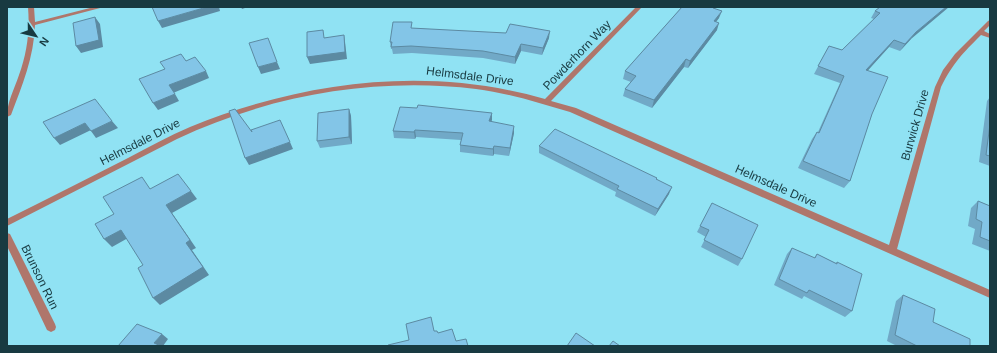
<svg xmlns="http://www.w3.org/2000/svg" width="997" height="353" font-family="Helvetica,sans-serif">
<style>
.lines{fill:none;stroke-linecap:round;stroke-linejoin:round}
.street{fill:#af766b;fill-rule:evenodd}
.wall{fill:#71a9c7}
.shaded-wall{fill:#5c8aa2}
.building{fill:#83c5e7;stroke:#5c8aa2}
.labels{text-anchor:middle;stroke-width:3.5;stroke-linejoin:round;paint-order:stroke}
.street-label{font-size:12px;fill:#183a41;stroke:#90e2f3}
</style>
<rect width="100%" height="100%" fill="#90e2f3"/>
<g class="lines">
<!-- street -->
<path class="street" d="M28 7H34L35 22 94 7H104L35 25C34 57 22 86 11 115L7 117C7 102 14 90 19 75 27 53 30 31 28 7Z
M636 7H642L551 101 576 108 889 245 935 87 943 70 955 54 988 21 990 20V25L984 31 990 34V38L981 35C963 53 953 63 941 87L897 249 990 290V298L570 112C539 103 508 93 476 89 374 77 270 95 177 139L7 226V219C48 199 88 178 128 158 149 147 169 136 190 127 303 81 427 65 545 99Z
M7 233 10 234 55 324 56 327 55 330 51 332 47 330 7 246Z"/>
</g>
<!-- wall -->
<path class="wall" d="M682 7H717L715 9 719 18 716 22 717 30 688 68 684 67 652 108 623 96 625 89 631 82 623 79 625 71Z
M880 7 911 39 900 51 889 47 868 70 872 114 850 181 844 188 798 168 812 139 817 132H818L840 83 814 74 829 46 842 50 874 19 871 18 875 11Z
M413 28 549 38 542 55 521 51 515 64 483 58 412 53 393 54 392 49H391L390 42Z
M990 97V166L979 162 987 101Z
M417 108 492 113 491 122 514 133 509 156 494 154 493 156 460 152V145L461 140 416 137 415 139 394 138 393 131Z
M349 109 351 116 352 144 320 148 317 141Z
M539 146 657 179 669 194 655 216 615 196 616 192 539 153Z
M978 201 990 206V251L972 244 975 229 968 226 971 208Z
M712 203 742 259 738 266 701 247 706 237 697 232Z
M792 248 814 258 817 254 836 263 837 262 852 311 845 317 804 296 802 299 774 285 787 254Z
M903 295 933 322 970 346H897L887 341 896 301Z"/>
<!-- shaded-wall -->
<path class="shaded-wall" d="M207 7H219L220 11 162 28 158 21Z
M241 7H248L242 9Z
M946 7H949L911 39 900 51 905 44 916 32Z
M722 11 719 18 711 28 714 21Z
M95 17 100 24 103 47 81 53 76 46Z
M719 23 717 30 688 68 690 61Z
M550 31 549 38 542 55 543 48Z
M344 35 345 42 347 59 310 64 307 57Z
M894 40 889 47 862 77 866 70Z
M521 44V51L515 64V57Z
M686 59 684 67 652 108 654 100Z
M277 62 280 69 261 74 258 67Z
M206 71 209 78 173 93 169 85Z
M175 94 179 101 158 110 153 103Z
M349 109 351 116 352 144 349 137Z
M492 113V120L489 128V121Z
M112 121 118 128 96 138 91 131Z
M85 123 91 130 60 145 54 138Z
M514 126V133L509 156 510 148Z
M415 130 416 137 415 139 414 132Z
M290 142 293 149 249 165 245 158Z
M494 146V154L493 156V149Z
M672 187 669 194 655 216 658 209Z
M191 191 197 199 172 213 196 248 192 250 209 275 160 305 153 298 186 243 166 205Z
M121 230 128 238 112 247 104 239Z
M162 334 168 339 163 346H158L154 343Z"/>
<!-- building -->
<path class="building" d="M152 7H207L158 21Z
M682 7H713V8L722 11 714 21 719 23 690 61 686 59 654 100 625 89 636 76 625 71Z
M880 7H946L916 32 905 44 894 40 866 70 888 77 872 114 850 181 803 161 817 132 819 133 844 76 818 66 829 46 842 50 880 13 875 11Z
M95 17 99 40 76 46 73 23Z
M393 22H412L411 28 506 33 510 24 550 31 543 48 521 44 515 57 483 51 411 46 391 47 392 42H390Z
M323 30 324 38 344 35 345 52 307 57V32Z
M268 38 277 62 258 67 249 43Z
M181 54 186 61 195 57 206 71 169 85 175 94 153 103 139 79 165 69 160 62Z
M95 99 112 121 91 131 85 123 54 138 43 122Z
M418 105 492 113 489 121 514 126 510 148 494 146 493 149 460 145 463 133 415 130 414 132 393 131 400 107 417 108Z
M235 109 252 132 251 130 280 120 290 142 245 158 229 111Z
M349 109V137L317 141 318 113Z
M990 124V156L986 155Z
M555 129 657 178 656 179 672 187 658 209 617 189 619 186 539 146Z
M178 174 191 191 166 205 190 240 186 243 203 267 153 298 138 268 143 265 121 230 104 239 95 224 114 214 103 197 142 177 150 189Z
M978 201 990 206V241L980 237 982 222 976 219Z
M712 203 758 225 742 259 704 240 709 230 700 226Z
M792 248 815 258 817 254 837 264V262L862 274 852 311 809 290 807 293 779 279Z
M903 295 935 309 933 322 970 339V346H917L895 335Z
M431 317 434 331H437L438 333 452 329 456 341 466 339 468 346H389L388 345 409 340 406 324Z
M137 324 162 334 154 343 161 346H118Z
M576 333 595 346H567Z
M613 341 620 346H609Z"/>
<g class="labels">
<!-- street labels -->
<g class="street-label">
<text transform="translate(577 55) rotate(-46)" y="4">Powderhorn Way</text>
<text transform="translate(470 76) rotate(7)" y="4">Helmsdale Drive</text>
<text transform="translate(915 125) rotate(-74)" y="4">Burwick Drive</text>
<text transform="translate(140 142) rotate(-27)" y="4">Helmsdale Drive</text>
<text transform="translate(776 186) rotate(24)" y="4">Helmsdale Drive</text>
<text transform="translate(40 277) rotate(64)" y="4">Brunson Run</text>
</g>
</g>
<!-- border -->
<rect width="997" height="353" fill="none" stroke="#183a41" stroke-width="16"/>
<!-- north arrow -->
<g transform="translate(36 36) rotate(125)" stroke="#90e2f3" stroke-width="3" paint-order="stroke">
<path d="M0-3L7 15L0 10L-7 15Z" fill="#183a41"/>
<text y="-6" font-size="11" font-weight="bold" text-anchor="middle" fill="#183a41">N</text>
</g>
</svg>
